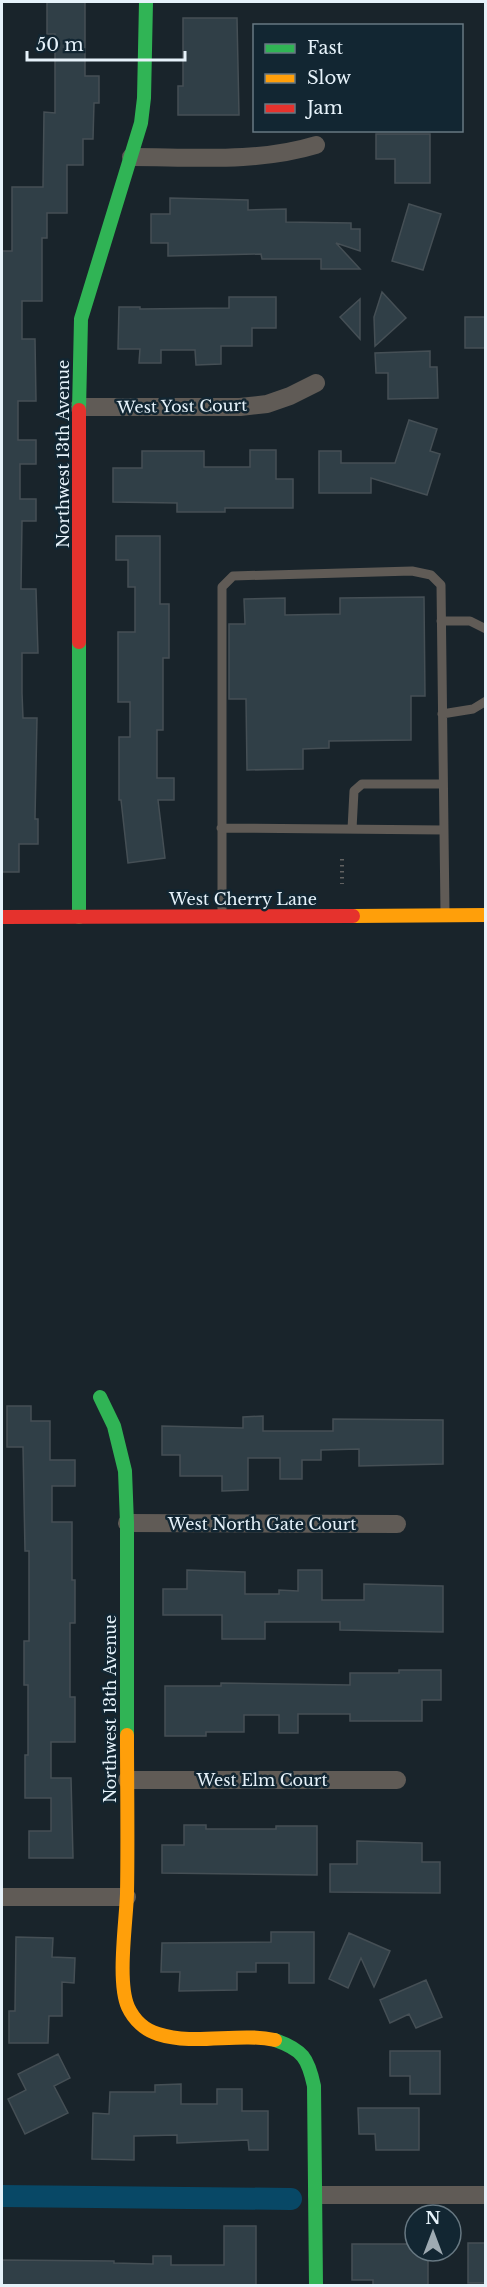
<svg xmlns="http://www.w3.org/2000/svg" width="487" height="2287" font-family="'Libre Baskerville',serif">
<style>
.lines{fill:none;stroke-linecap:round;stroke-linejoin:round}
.canal{stroke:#084866;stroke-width:22}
.building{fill:#303f47;stroke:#454f55;stroke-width:1.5}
.path{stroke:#616161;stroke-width:4;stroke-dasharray:1.5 4.5;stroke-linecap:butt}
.lane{stroke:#605b56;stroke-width:9}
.street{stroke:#605b56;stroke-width:18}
.fast{stroke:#30b455;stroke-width:14}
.slow{stroke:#ff9f0a;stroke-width:14}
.jam{stroke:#e5322d;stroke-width:14}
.labels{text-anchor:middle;stroke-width:5;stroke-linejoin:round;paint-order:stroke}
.street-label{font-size:16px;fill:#e6f2fa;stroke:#122632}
</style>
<rect width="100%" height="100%" fill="#19242b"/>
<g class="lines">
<!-- canal -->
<path class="canal" d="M2 2196 291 2199"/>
</g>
<!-- building -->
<path class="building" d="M47 2H85V76H99V103H94L93 139H83V165H67V213H47V238H42V301H22V339H35L36 401H18V440H36V464H20V499H36V521H22L21 589H36L38 653H22V693L23 718H37L35 819H38V844H19V872H2V251H12V187H43L44 112 55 113V34H47Z
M183 18H237L239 115H178V86H183Z
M376 134H430V183H395V159H376Z
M170 198 248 200V210L286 209V222L351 223V229H360V251L336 243 360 269H321V259H262L261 254 168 256V243H151V214H170Z
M409 204 441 214 423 270 392 261Z
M382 292 406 318 375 346 374 317Z
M229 297H276V328H252V346H221V364L196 365 195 350H161V363H139L140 349H118L119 307H140V309L229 308Z
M360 299V339L340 317Z
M465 317H486V348H465Z
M430 351V367H437L438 398 388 399V373H376L375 353Z
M409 420 437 429 430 451 440 454 427 495 371 478V493H319V451H341V463H395Z
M250 450H276V479H293V508H225V512H177V503L113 502V468H142V451H204V467H250Z
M116 536H160V604H169V658H163V730H157V778H174V800H158L165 858 128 863 121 800H119V737H130V702H118V632H135V587H128V560H116Z
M424 597 425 696H411V740L329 741V748L303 749V769L247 770 246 699H229V624H245L244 599 285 598V615L340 614V598Z
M7 1406H31V1421H50V1460H75V1486H52V1522H72V1580H75V1623H70V1697H75V1742H51V1778H71L73 1858H29V1831H51V1798H25V1755H28V1685H24V1641H29V1551H25L23 1447H7Z
M263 1416V1431H333V1419L443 1420V1464L359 1466V1449L321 1450V1460H302V1479H280V1458H248V1490L222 1491V1476H180V1455H162V1426L243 1428V1417Z
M187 1570 245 1572V1594H279V1590L298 1591V1570H322V1600H364V1584L443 1586V1632L340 1630V1622H265V1639H222V1615H163V1589H187Z
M399 1670H441V1700H422V1721H350V1714H298V1733H279V1715H244V1732H206V1736H165V1686H221V1683L350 1685V1673H399Z
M184 1825H206V1829H276V1826H317V1875L162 1873V1845H184Z
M357 1841 422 1843V1862H440V1893L330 1892V1864H357Z
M271 1932H314V1983H289V1963H256V1972H237V1990L179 1991 180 1972H161L162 1943 271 1942Z
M349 1933 390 1951 374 1987 361 1958 348 1988 329 1979Z
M16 1937 53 1938 52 1957 75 1958 74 1983 62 1982V2016H49L48 2043H9V2011H15Z
M426 1980 442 2017 416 2028 409 2014 390 2023 380 2000Z
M390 2051H440V2094H410V2076H390Z
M58 2054 70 2078 54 2086 68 2113 25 2134 8 2099 26 2090 18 2074Z
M181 2084V2104H217V2089H242V2111H268V2150H249L248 2140 177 2143V2135L134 2136V2160L92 2159 93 2113 109 2114 110 2092H155V2085Z
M358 2108H419V2150H376L375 2134H359Z
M224 2226H256V2286H2V2260L114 2261V2263L153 2264V2256H171V2265H224Z
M468 2243H486V2283H468Z
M352 2244H415V2251H428V2286H373V2280H352Z"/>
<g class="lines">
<!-- path -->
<path class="path" d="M342 859V884"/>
<!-- lane -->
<path class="lane" d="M441 621H470L486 629
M442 714 473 709 486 701
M221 828 444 830
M352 829 354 791 362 784H443
M222 914V587L233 576 412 571 431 575 441 585 445 913"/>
<!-- street -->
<path class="street" d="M131 157C192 157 257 163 316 145
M79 407H240L267 404 290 396 316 383
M127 1523 397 1524
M127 1780H397
M2 1897H127
M317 2195H486"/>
<!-- fast -->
<path class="fast" d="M79 410 81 319 141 123 144 98 146 2
M79 642V917
M100 1397 114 1426 125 1471 127 1523V1735
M275 2040C303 2050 308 2058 314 2086L316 2286"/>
<!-- slow -->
<path class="slow" d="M353 916 486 915
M127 1735C127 1788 128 1841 127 1894 126 1923 117 1982 128 2007 134 2020 145 2030 158 2034 195 2046 237 2032 275 2040"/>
<!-- jam -->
<path class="jam" d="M79 410V642
M2 917 353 916"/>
</g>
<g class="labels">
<!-- street labels -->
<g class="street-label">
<text transform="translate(182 406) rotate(-1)" y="6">West Yost Court</text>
<text transform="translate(63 454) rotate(-90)" y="6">Northwest 13th Avenue</text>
<text x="243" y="905">West Cherry Lane</text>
<text x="262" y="1530">West North Gate Court</text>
<text transform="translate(110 1709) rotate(-90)" y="6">Northwest 13th Avenue</text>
<text x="262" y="1786">West Elm Court</text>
</g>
</g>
<!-- border -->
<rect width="487" height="2287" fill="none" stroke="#e6f2fa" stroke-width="6"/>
<!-- legend -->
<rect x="253" y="24" width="210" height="108" fill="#122632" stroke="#677882" stroke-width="1.5"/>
<rect x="265" y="44" width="30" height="9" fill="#30b455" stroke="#677882" stroke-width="1.5"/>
<text x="307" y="54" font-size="18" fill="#e6f2fa">Fast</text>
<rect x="265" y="74" width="30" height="9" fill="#ff9f0a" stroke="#677882" stroke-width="1.5"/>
<text x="307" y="84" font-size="18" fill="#e6f2fa">Slow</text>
<rect x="265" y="104" width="30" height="9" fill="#e5322d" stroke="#677882" stroke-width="1.5"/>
<text x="307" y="114" font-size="18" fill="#e6f2fa">Jam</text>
<!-- north arrow -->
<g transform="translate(433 2233)"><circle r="28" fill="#122632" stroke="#677882" stroke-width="1.5"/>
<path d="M0-4.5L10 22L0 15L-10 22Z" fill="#9eaab2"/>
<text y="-9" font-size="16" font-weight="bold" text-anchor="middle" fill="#e6f2fa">N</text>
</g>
<!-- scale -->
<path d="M27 51v9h158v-9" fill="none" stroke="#e6f2fa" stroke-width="3"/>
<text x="36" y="51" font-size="18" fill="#e6f2fa" stroke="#122632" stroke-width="4.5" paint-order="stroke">50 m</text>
</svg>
